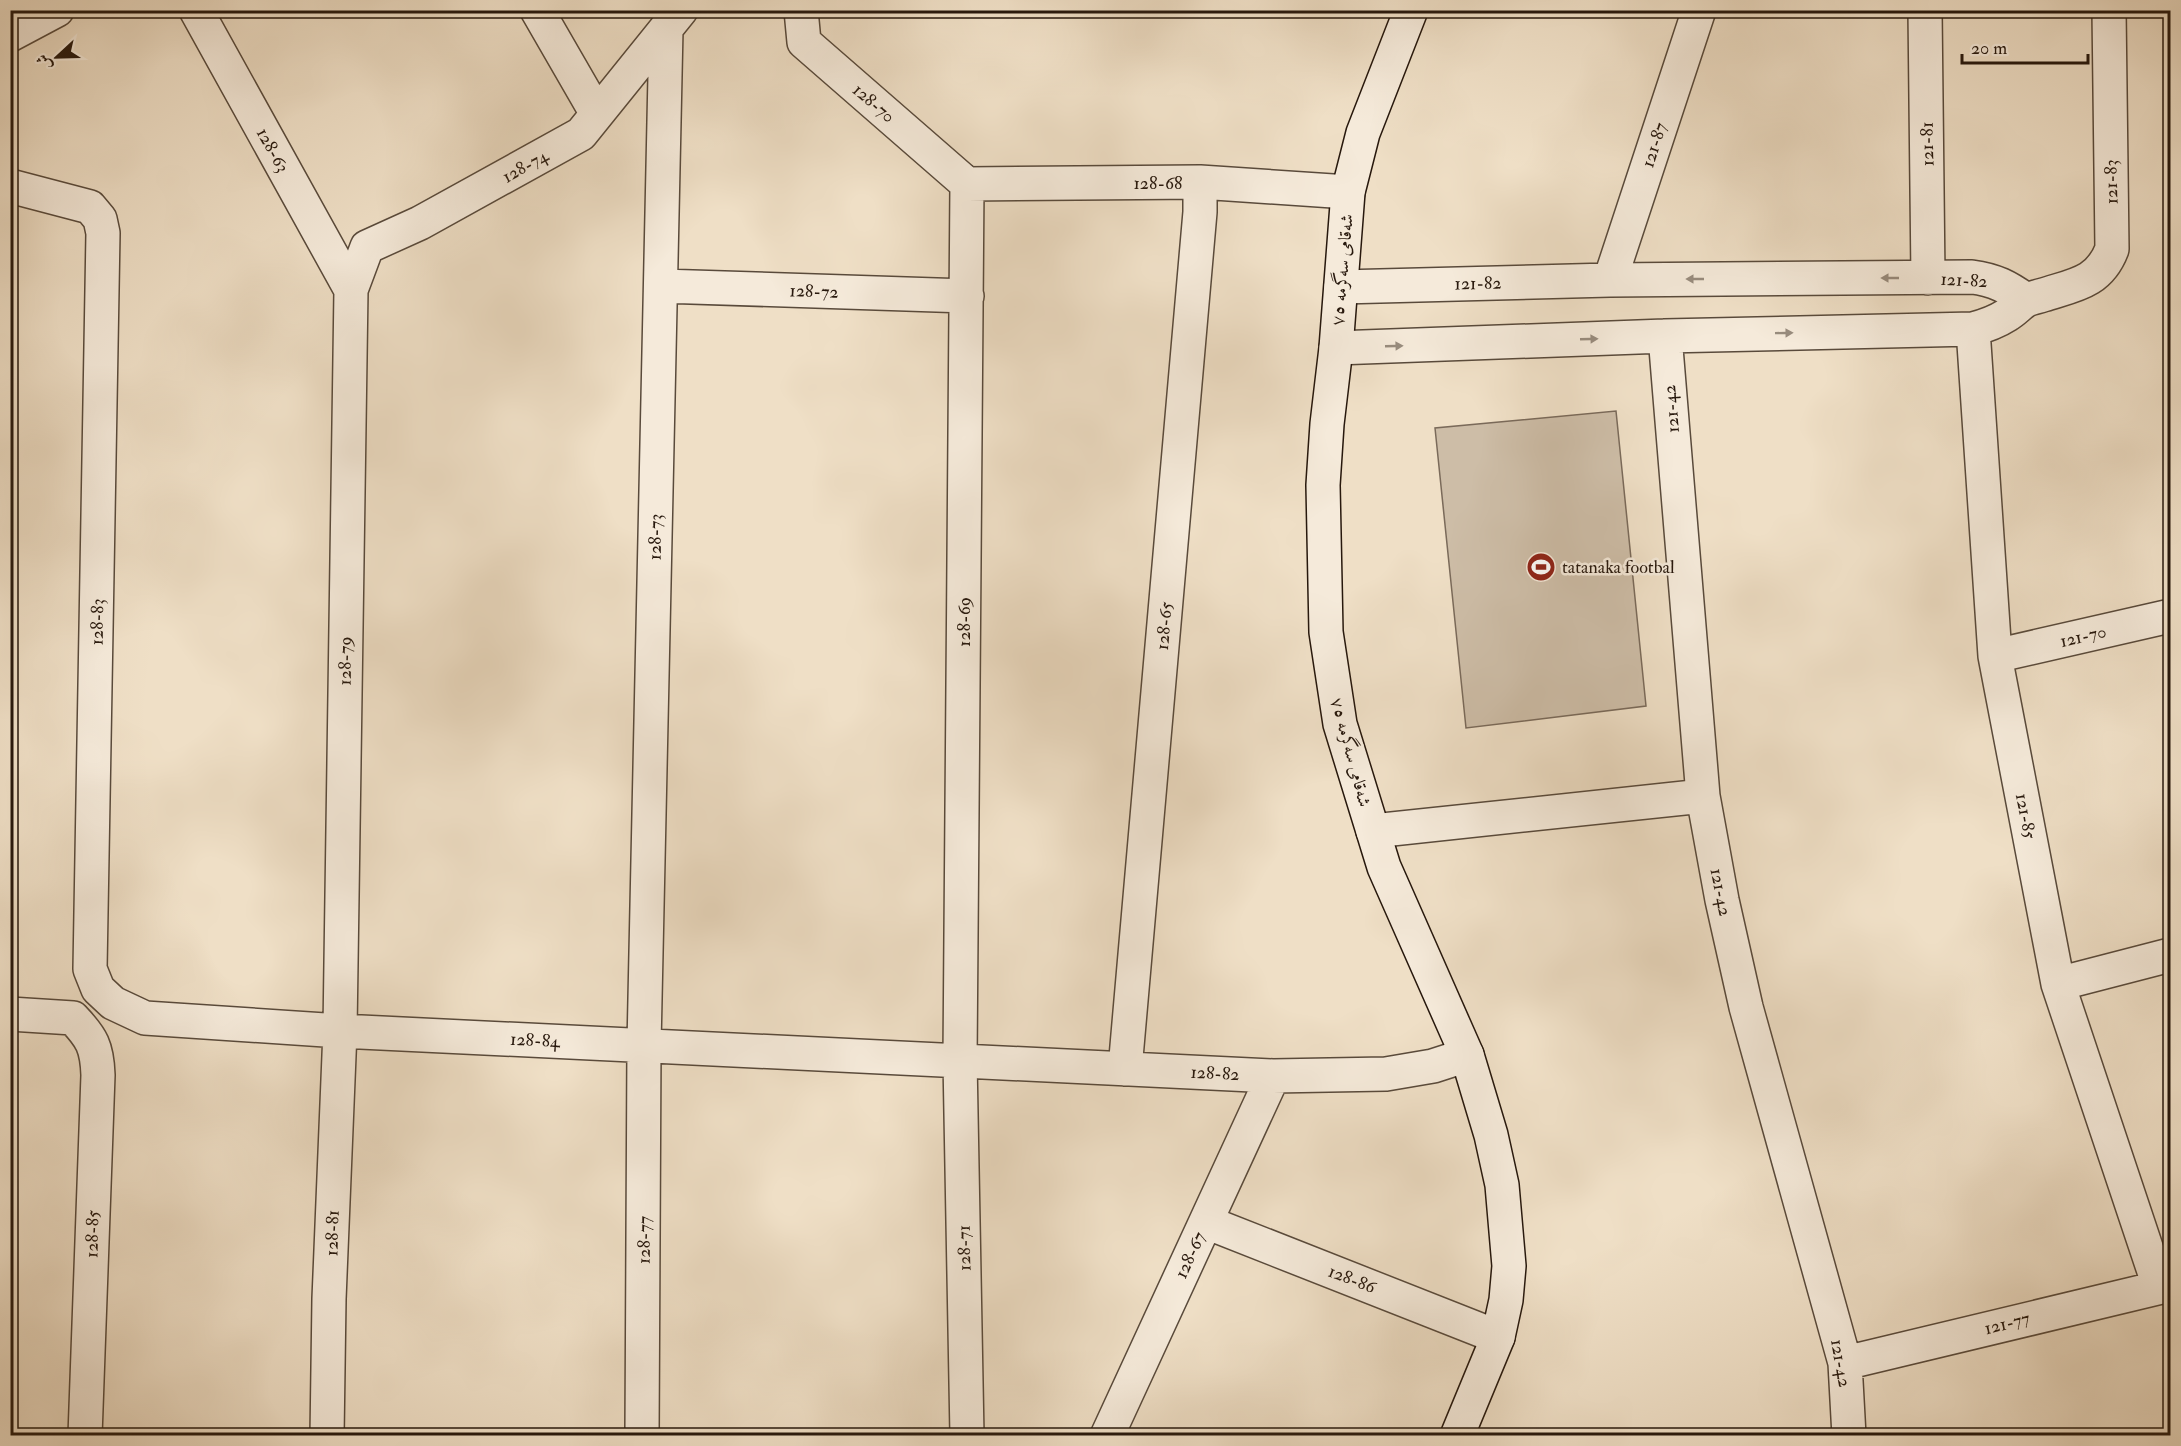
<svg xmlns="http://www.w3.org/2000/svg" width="2181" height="1446" font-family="'IM FELL Double Pica',Amiri,serif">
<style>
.green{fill:#cdbda7;stroke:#7a6a5a;stroke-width:1.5}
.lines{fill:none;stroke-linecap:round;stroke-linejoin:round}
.street-casing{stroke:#594a3b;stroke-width:36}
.secondary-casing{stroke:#27180d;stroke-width:36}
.street{stroke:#f5eada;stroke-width:33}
.secondary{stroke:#f5eada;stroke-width:33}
.oneway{fill:#988c7e}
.labels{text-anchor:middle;stroke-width:5;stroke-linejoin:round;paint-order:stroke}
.street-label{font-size:18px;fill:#27180d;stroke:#f5eada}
.poi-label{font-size:18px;fill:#27180d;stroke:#f5eada;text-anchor:start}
</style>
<rect width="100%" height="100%" fill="#efdfc6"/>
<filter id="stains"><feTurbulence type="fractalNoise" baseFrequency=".00333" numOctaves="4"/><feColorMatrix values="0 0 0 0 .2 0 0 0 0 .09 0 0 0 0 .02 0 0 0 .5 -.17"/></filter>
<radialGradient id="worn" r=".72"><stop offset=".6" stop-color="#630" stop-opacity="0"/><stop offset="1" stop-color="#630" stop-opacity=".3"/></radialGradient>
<!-- green -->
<path class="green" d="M1616 411 1646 706 1466 728 1435 428Z"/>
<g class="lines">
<!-- street casing -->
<g class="street-casing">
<path id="street" d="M196 10 351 290
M537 10 597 114
M801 10 804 42 967 184
M1925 10 1928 278
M10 35 57 10
M967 184 1200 182 1348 192
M10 186 90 207 100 219 103 233 90 969 98 989 113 1003 145 1018 340 1031 1273 1076 1386 1074 1433 1066 1467 1055
M1610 280 1699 10
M661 286 967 296
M1341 287 1610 280 1972 277C1995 280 2008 287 2026 300
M1973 329 1995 656 2058 984 2159 1286
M1665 336 1703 796 1722 900 1746 1007 1845 1363 1849 1436
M1336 348 1665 336 1973 329C1985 326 1996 322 2007 315 2014 311 2019 305 2025 301 2030 298 2037 297 2043 295 2074 285 2099 283 2112 249L2109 10
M1995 656 2170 616
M1373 831 1703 796
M2058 984 2170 955
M10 1014 73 1018C92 1038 97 1047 98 1075L85 1436
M1125 1069 1200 212V182
M1206 1222 1498 1337
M1845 1363 2170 1285
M327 1436 329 1299 340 1031 351 290 367 247 420 223 581 134 681 10
M642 1436 644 1045 666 29
M967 1436 960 1060 967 184
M1107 1436 1273 1076"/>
</g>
<!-- secondary casing -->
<g class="secondary-casing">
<path id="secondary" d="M1411 10 1363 133 1348 192 1336 348 1327 424 1323 485 1326 632 1340 724 1384 867 1467 1055 1491 1135 1502 1185 1509 1266 1506 1300 1498 1337 1457 1436"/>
</g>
<!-- street -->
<use href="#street" class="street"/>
<!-- secondary -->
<use href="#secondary" class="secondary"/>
</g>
<!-- one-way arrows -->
<defs><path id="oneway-solid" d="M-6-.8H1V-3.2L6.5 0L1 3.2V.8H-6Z" transform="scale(1.5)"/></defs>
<g class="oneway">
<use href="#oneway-solid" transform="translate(1890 278) rotate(180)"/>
<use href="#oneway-solid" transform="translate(1695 279) rotate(180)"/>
<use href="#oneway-solid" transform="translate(1784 333) rotate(-1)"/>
<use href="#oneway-solid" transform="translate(1589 339) rotate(-2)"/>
<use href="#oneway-solid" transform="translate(1394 346) rotate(-2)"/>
</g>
<!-- icons -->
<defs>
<g id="stadium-disc" transform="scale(1.5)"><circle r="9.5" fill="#8f2418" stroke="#f5eada"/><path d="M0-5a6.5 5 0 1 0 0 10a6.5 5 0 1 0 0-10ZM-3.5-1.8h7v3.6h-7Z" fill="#fff"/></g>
</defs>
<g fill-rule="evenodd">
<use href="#stadium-disc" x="1541" y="567"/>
</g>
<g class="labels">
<!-- street labels -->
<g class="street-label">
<text transform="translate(874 103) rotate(41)" y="6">128-70</text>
<text transform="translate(1927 144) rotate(-91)" y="6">121-81</text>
<text transform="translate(1654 145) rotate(-72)" y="6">121-87</text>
<text transform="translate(273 150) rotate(61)" y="6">128-63</text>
<text transform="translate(525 166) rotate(-29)" y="6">128-74</text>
<text transform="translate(2111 182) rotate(-91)" y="6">121-83</text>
<text x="1158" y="189">128-68</text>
<text transform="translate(1342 270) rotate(-85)" y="6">شەقامی سەگرمە ٧٥</text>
<text transform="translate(1964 280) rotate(3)" y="6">121-82</text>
<text transform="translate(1478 283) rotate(-1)" y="6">121-82</text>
<text transform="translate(814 291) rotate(2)" y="6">128-72</text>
<text transform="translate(1671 409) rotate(-95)" y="6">121-42</text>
<text transform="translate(655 537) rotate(-89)" y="6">128-73</text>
<text transform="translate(97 622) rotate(-89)" y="6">128-83</text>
<text transform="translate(964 622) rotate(-90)" y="6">128-69</text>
<text transform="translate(1164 626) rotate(-85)" y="6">128-65</text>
<text transform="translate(2083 636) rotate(-13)" y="6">121-70</text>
<text transform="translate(345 661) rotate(-89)" y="6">128-79</text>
<text transform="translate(1351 752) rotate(75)" y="6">شەقامی سەگرمە ٧٥</text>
<text transform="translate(2026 816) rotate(79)" y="6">121-85</text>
<text transform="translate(1721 892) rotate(79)" y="6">121-42</text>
<text transform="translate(535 1040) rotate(3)" y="6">128-84</text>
<text transform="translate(1215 1073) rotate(3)" y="6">128-82</text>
<text transform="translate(332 1233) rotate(-88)" y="6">128-81</text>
<text transform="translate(92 1234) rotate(-88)" y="6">128-85</text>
<text transform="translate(644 1240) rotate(-89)" y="6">128-77</text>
<text transform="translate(964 1248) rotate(-91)" y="6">128-71</text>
<text transform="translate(1190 1255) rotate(-65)" y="6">128-67</text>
<text transform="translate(1352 1279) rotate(21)" y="6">128-86</text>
<text transform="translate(2007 1323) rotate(-14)" y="6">121-77</text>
<text transform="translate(1841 1363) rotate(80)" y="6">121-42</text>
</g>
<!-- poi labels -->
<g class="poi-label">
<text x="1562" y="573">tatanaka footbal</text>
</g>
</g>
<!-- margin -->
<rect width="2181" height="1446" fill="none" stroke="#efdfc6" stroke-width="36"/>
<rect x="12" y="12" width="2157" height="1422" fill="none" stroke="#27180d" stroke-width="3"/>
<rect x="18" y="18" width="2145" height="1410" fill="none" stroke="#27180d" stroke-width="1.5"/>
<!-- north arrow -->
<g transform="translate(57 57) rotate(248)" stroke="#f5eada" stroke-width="4.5" paint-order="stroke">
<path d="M0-4.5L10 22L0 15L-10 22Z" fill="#27180d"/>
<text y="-9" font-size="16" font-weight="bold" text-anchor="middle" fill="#27180d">ش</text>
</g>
<!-- scale -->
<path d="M1962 54v9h126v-9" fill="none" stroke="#27180d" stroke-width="3"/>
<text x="1971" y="54" font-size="18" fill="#27180d" stroke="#f5eada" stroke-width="4.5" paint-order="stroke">20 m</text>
<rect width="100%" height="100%" filter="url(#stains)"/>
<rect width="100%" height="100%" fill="url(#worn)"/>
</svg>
